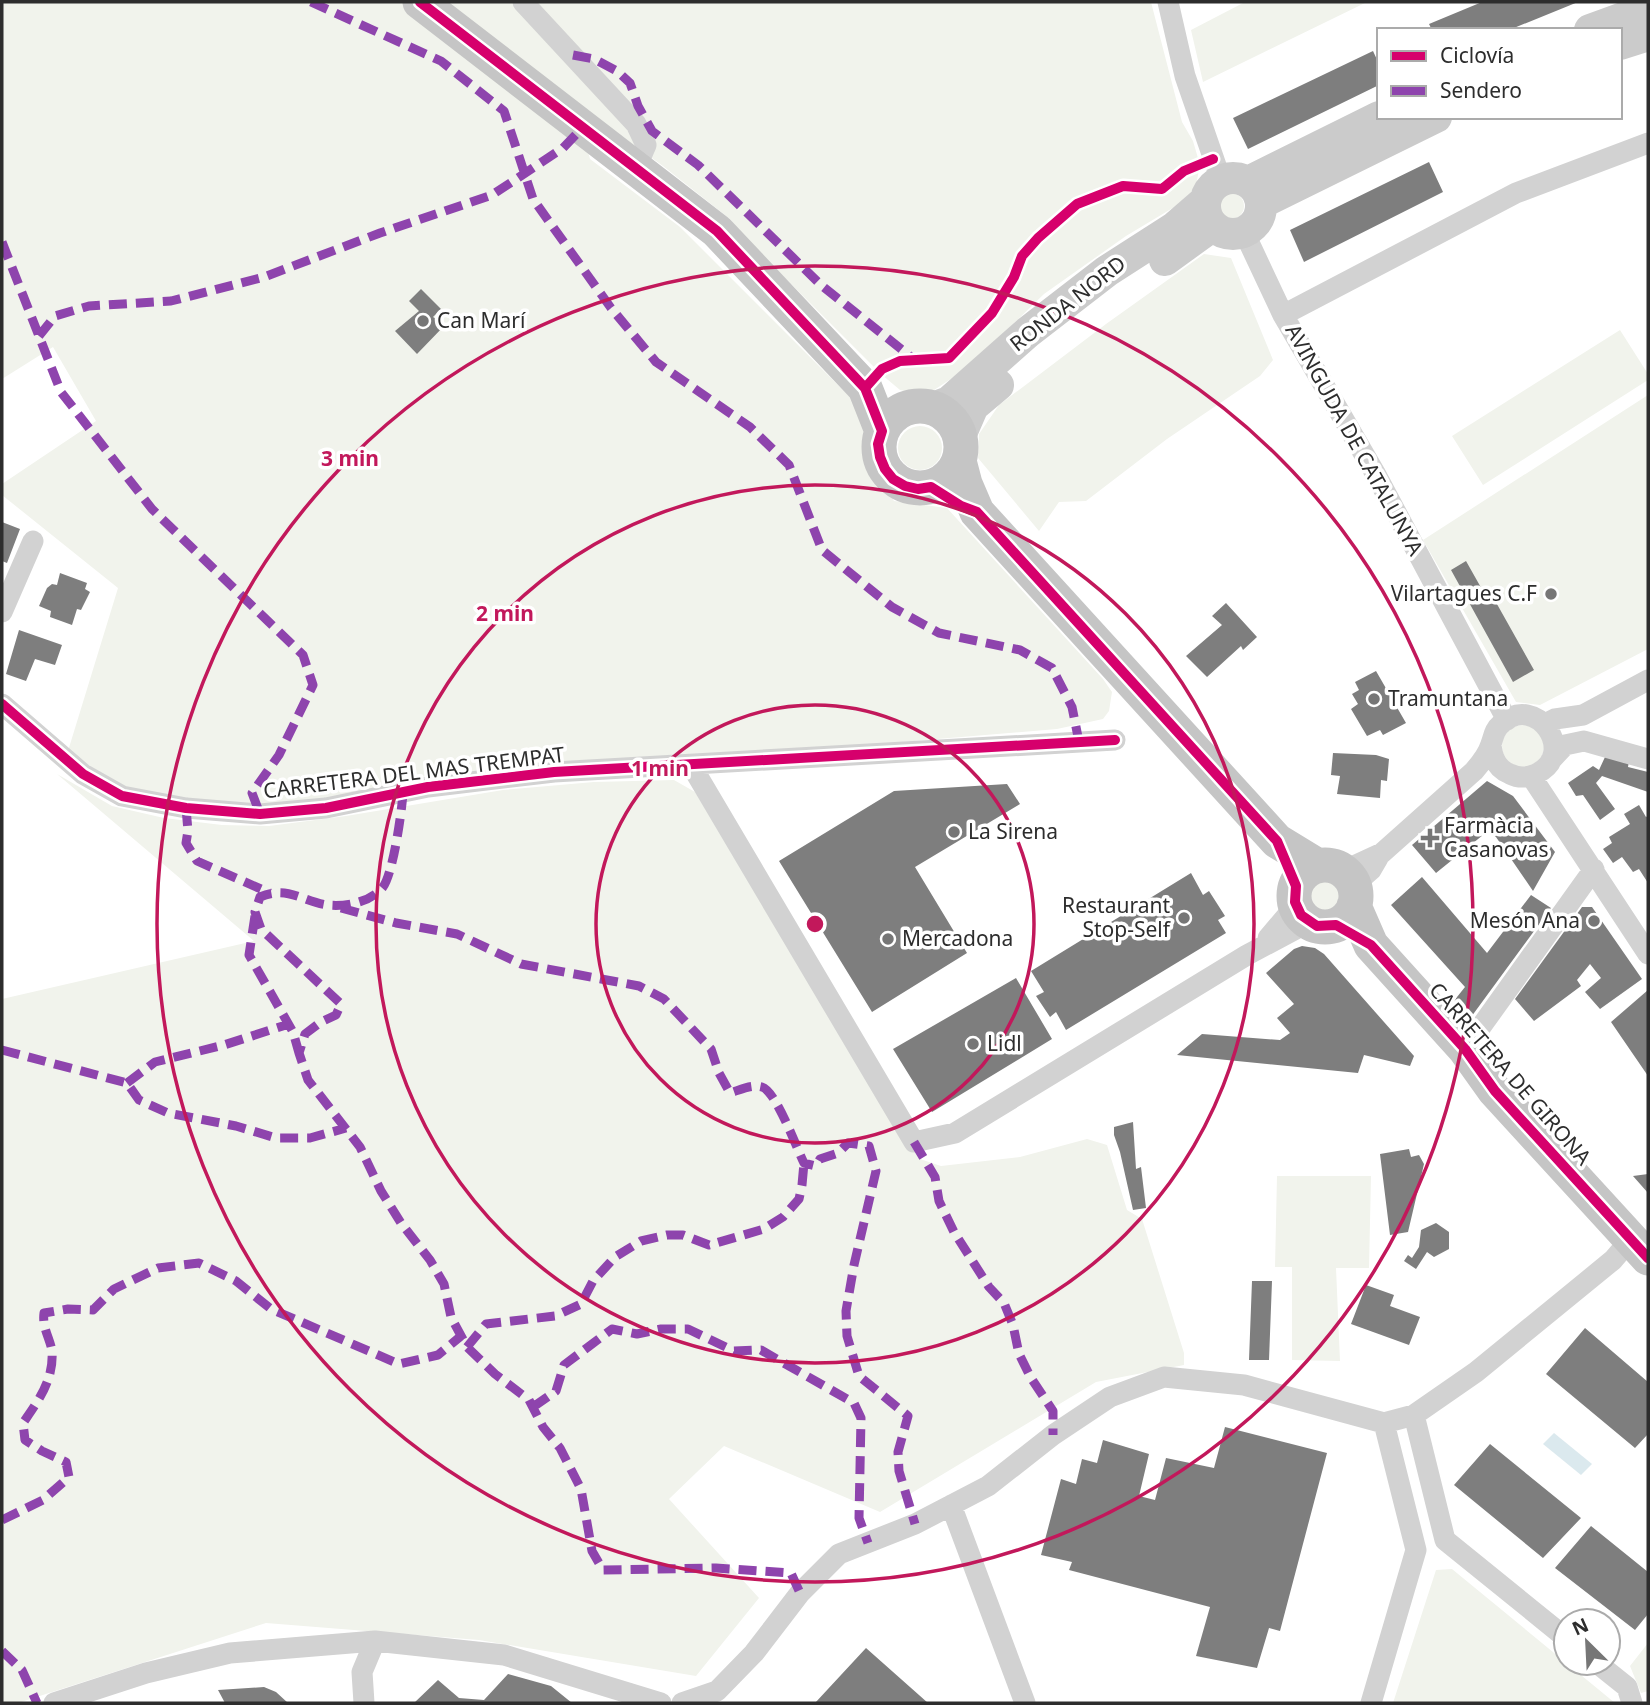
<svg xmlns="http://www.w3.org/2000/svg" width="1650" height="1705" font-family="'Noto Sans',sans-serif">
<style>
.green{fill:#f1f3ec}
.water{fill:#dbe9ee}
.building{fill:#7e7e7e}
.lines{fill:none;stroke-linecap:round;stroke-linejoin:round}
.street{stroke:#d2d2d2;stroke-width:21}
.secondary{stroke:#cbcbcb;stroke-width:32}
.primary{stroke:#c5c5c5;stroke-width:35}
.quiet{stroke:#8e44ad;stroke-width:9;stroke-dasharray:18 9;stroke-linecap:butt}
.cycleway-casing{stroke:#fff;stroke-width:15}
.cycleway{stroke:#d6006c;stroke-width:10}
.ring{fill:none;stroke:#c2185b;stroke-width:3.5}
.poi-dot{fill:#767676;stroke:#fff;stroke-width:2.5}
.labels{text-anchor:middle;stroke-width:7;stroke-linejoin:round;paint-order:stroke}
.street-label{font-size:21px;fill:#2d2d2d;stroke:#fff}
.poi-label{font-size:21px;fill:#2d2d2d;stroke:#fff;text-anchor:start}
.centre{fill:#c2185b;stroke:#fff;stroke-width:3.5}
.ring-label{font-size:21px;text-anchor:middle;font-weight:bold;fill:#c2185b;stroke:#fff;stroke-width:7;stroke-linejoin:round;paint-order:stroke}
</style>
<rect width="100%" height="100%" fill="#fff"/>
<!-- green -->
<path class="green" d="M2 2H1151L1182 122 1193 141 1200 165 1196 185 1186 200 1126 236 1044 294 969 367 931 392 915 393 900 390 881 374 745 238 730 219 663 166 575 103 590 159 680 227 871 418 867 460 894 501 947 508 1103 679 1112 692 1109 711 1103 719 1057 729 878 744 248 811 131 795 68 751 118 588 2 495V484L96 421 53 347 2 379Z
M1245 2H1367L1203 82 1191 30Z
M1218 206a13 13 0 1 1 26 0a13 13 0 1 1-26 0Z
M1204 254 1231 258 1273 360 1260 376 1167 439 1086 501 1059 502 1039 531 978 458 979 434 999 405 1106 324Z
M1620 330 1648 374V380L1483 485 1452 436Z
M1648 395V649L1540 705 1516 702 1423 540Z
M898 448a22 22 0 1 1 44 0a22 22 0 1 1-44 0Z
M1502 746a21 21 0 1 1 42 0a21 21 0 1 1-42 0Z
M57 774 112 806 164 818 222 825 269 826 346 816 503 790 594 782 674 780 695 792 920 1159 941 1166 1020 1157 1087 1139 1107 1145 1127 1210 1142 1219 1184 1353V1365L1096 1382 880 1512 724 1446 669 1499 759 1598 696 1676 479 1640 266 1623 18 1703H2V999L254 941Z
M1308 895a18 18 0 1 1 36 0a18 18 0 1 1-36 0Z
M1277 1176H1371L1369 1268H1336L1340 1361 1292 1360V1267H1275Z
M1452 1569 1615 1703H1393L1436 1570Z
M1648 1643V1691L1641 1693 1630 1666Z"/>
<!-- water -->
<path class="water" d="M1554 1433 1592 1464 1581 1475 1543 1444Z"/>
<!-- building -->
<path class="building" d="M1482 2H1578L1509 30H1432L1429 24Z
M1373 51 1379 64V85L1248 149 1233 118Z
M1429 162 1443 192 1304 262 1290 230Z
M421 289 441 309 433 317 445 325 417 354 395 331 419 311 409 301Z
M2 522 20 529 7 563 2 561Z
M1466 561 1488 600 1493 597 1534 670 1513 682 1451 570Z
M60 573 87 583 85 589 90 592 81 610 77 609 72 625 50 617 51 611 39 606 47 588 52 584 57 585Z
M1226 603 1257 637 1243 650 1241 646 1207 677 1186 656 1222 625 1212 616Z
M19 630 62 645 55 665 35 659 26 681 6 674Z
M1376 671 1406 723 1383 735 1380 730 1367 736 1351 709 1358 704 1352 694 1359 690 1355 682Z
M1333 753 1376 755 1389 759 1387 781 1381 780 1380 798 1337 794 1340 776 1331 775Z
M1605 757 1629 761 1628 767 1648 772V792L1602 776 1596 783 1615 809 1600 820 1583 795 1576 796 1568 783 1593 766 1599 770Z
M1487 781 1513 796 1555 852 1533 891 1496 837 1490 832 1483 835 1436 873 1412 845Z
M1007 784 1020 804 915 867 967 953 872 1012 779 861 894 791Z
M1639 805 1646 817 1648 816V883L1639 869 1633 872 1622 857 1613 863 1603 849 1612 843 1609 837 1630 824 1624 814Z
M1191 873 1203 895 1209 891 1225 916 1218 920 1226 933 1066 1030 1056 1012 1050 1017 1036 996 1044 992 1031 971Z
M1422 877 1487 953 1531 895 1551 908 1466 1024 1449 1007 1465 987 1391 905Z
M1582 907H1592L1642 979 1600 1009 1585 992 1601 978 1590 964 1577 980 1581 986 1534 1021 1515 999Z
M1302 946 1315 948 1324 954 1414 1056 1410 1066 1364 1055 1358 1073 1177 1055 1202 1034 1280 1040 1290 1033 1277 1018 1294 1004 1266 973 1294 949Z
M1016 978 1052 1039 932 1112 893 1049Z
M1648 990V1076L1611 1022Z
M1133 1122 1136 1169 1141 1167 1146 1208 1133 1210 1120 1152 1114 1135V1127Z
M1409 1149 1411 1157 1419 1155 1424 1164 1408 1232 1390 1235 1380 1154Z
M1648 1174V1193L1633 1176Z
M1436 1223 1449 1232V1249L1434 1257 1427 1252 1416 1269 1404 1261 1408 1255 1412 1258 1419 1247 1421 1230Z
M1252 1281H1272L1269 1360H1249Z
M1366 1285 1394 1295 1390 1306 1420 1317 1409 1345 1351 1324Z
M1585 1328 1648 1382V1434L1635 1448 1546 1374Z
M1225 1427 1327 1453 1280 1631 1269 1628 1257 1668 1196 1656 1210 1607 1069 1570 1072 1562 1041 1555 1061 1479 1076 1484 1082 1459 1097 1463 1103 1440 1149 1454 1139 1496 1155 1500 1166 1458 1214 1468Z
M1490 1444 1581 1518 1543 1558 1454 1485Z
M1591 1526 1648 1572V1614L1635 1630 1555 1568Z
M866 1648 928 1703H815Z
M508 1674 551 1686 572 1703H414L438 1680 459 1698 484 1700Z
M264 1687 276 1692 288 1703H225L218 1690Z"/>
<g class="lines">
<!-- street -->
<path class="street" d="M523 2 636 124 646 145 636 168
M1168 2 1185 76 1221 180
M1244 232 1283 315 1375 473 1507 720
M1283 315 1516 193 1648 143
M2 612 33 541
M2 704 83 774 122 796 186 808 260 814 326 808 428 787 554 772 1115 740
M1545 724 1555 719 1583 715 1648 680
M1551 760 1565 745 1584 741 1648 759
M691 765 914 1142 955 1133 1247 955 1309 922
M1531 776 1648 954
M1343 871 1382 853 1474 771C1481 763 1488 754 1491 744 1494 736 1494 730 1501 724 1536 691 1579 754 1536 774 1527 778 1518 778 1510 774 1497 769 1492 757 1491 744
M1354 885 1371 870 1378 858
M1268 938 1296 905
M1465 1049 1594 869
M1414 1415 1445 1540 1566 1638
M951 1505 1025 1703
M1597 1663 1627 1687 1632 1703
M54 1703 146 1673 230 1653 375 1641 504 1655 661 1703
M364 1703 362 1672 375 1641
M682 1703 717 1691 754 1653 800 1593 839 1554 915 1524 988 1486 1053 1435 1110 1397 1164 1377 1244 1385 1384 1423 1414 1415 1476 1372 1613 1260 1630 1240
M1371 1703 1416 1550 1384 1423"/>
<!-- secondary -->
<path class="secondary" d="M1590 30 1648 9
M1620 44 1648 35
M1205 206a28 28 0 1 1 56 0a28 28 0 1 1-56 0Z
M1248 182 1379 117
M1261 203 1436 117
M1165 260 1212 226
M933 408 949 402 1028 332 1107 271 1174 228 1204 202
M960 436 973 406 998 385"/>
<!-- primary -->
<path class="primary" d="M420 2 717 231 865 388 882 431
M879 447a41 41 0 1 1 82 0a41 41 0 1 1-82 0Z
M959 461 965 484 977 512 1277 841 1318 866
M1294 896a31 31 0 1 1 62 0a31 31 0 1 1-62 0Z
M1354 906 1371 945 1465 1049 1495 1091 1648 1258"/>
<!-- quiet -->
<path class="quiet" d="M311 2 441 61 504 111 533 199 611 308 656 362 750 427 789 465 822 550 892 607 939 633 1020 650 1052 668 1072 707 1079 742
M573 55 594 59 617 71 630 83 638 106 652 131 698 165 821 285 916 361
M2 242 61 392 152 509 303 655 313 685 279 755 252 793 260 814
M39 336 55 316 89 306 171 301 264 277 380 233 492 195 563 148 583 127
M403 792C402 811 393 874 383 887 371 902 346 907 328 905 303 902 288 885 260 897L255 912 261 929 341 1004 336 1015 321 1022 305 1034 299 1053 308 1080 360 1147 381 1191 401 1223 430 1260 444 1284 451 1317 467 1347 495 1374 529 1400 543 1427 560 1448 581 1489 592 1551 603 1570 716 1568 791 1573 800 1593
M186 808 188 831 186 843 197 861 270 893
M341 908 396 923 457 934 521 964 639 986 664 999 711 1049 719 1073 730 1093C740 1090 751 1084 762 1087 776 1091 796 1147 804 1163L816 1166 820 1159 838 1153 848 1143 869 1146 876 1171 854 1265 846 1311 847 1336 859 1376 908 1416 898 1452 899 1471 915 1524
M255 916 249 955 293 1032 299 1053
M2 1050 127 1083 139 1100 168 1113 236 1126 276 1138H310L346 1128
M127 1083 155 1062 224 1045 289 1024
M914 1142 935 1177 939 1201 954 1232 989 1287 1004 1303 1013 1325 1019 1354 1031 1378 1053 1411V1435
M467 1347 486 1324 555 1316 581 1304 593 1281 615 1257 641 1241 667 1235H683L709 1245 764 1229 783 1217 799 1199 802 1185 804 1163
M533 1407 556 1391 564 1365 612 1329 637 1334 661 1329H688L734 1351 761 1350 854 1403 861 1418 859 1518 868 1543
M2 1520 43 1500 69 1477 66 1462 42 1451 25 1440 23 1423C38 1401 54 1380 52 1351 50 1338 42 1328 44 1313L68 1309 93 1310 114 1289 158 1268 199 1263 236 1281 271 1309 399 1364 438 1355 461 1336
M2 1651 22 1670 37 1703"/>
<!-- cycleway casing -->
<g class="cycleway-casing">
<path id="cycleway" d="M420 2 717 231 865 388 882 431 878 444 880 457 885 469 893 479 905 486 918 489 931 487 961 506 977 512 1277 841 1296 886 1295 902 1301 915 1317 926 1336 925 1371 945 1465 1049 1495 1091 1648 1258
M865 388 882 369 900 361 949 358 992 313 1014 277 1022 256 1038 238 1077 204 1123 186 1162 189 1184 171 1213 159
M2 704 83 774 122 796 186 808 260 814 326 808 428 787 554 772 1115 740"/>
</g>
<!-- cycleway -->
<use href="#cycleway" class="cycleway"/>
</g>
<!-- distance rings -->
<g class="ring">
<circle cx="815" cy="924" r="219"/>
<circle cx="815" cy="924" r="439"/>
<circle cx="815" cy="924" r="658"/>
</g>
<!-- markers -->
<g class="poi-dot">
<circle cx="423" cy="321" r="7"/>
<circle cx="1551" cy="594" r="7"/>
<circle cx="1374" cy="699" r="7"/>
<circle cx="954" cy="832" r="7"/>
<path d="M1426.5 827.5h7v7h7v7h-7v7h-7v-7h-7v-7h7z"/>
<circle cx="1184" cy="918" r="7"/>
<circle cx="1594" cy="921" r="7"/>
<circle cx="888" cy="939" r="7"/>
<circle cx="973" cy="1044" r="7"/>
</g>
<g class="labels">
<!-- street labels -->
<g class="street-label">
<text transform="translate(1068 304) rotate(-38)" y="7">RONDA NORD</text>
<text transform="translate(1354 440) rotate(61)" y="7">AVINGUDA DE CATALUNYA</text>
<text transform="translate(414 773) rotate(-7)" y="7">CARRETERA DEL MAS TREMPAT</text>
<text transform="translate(1510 1074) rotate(49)" y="7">CARRETERA DE GIRONA</text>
</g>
<!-- poi labels -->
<g class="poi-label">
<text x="437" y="328">Can Marí</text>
<text x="1537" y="601" text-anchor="end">Vilartagues C.F</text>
<text x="1388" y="706">Tramuntana</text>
<text x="1444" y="833">Farmàcia<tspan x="1444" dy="24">Casanovas</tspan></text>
<text x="968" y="839">La Sirena</text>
<text x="1170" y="913" text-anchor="end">Restaurant<tspan x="1170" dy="24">Stop-Self</tspan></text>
<text x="1580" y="928" text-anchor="end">Mesón Ana</text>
<text x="902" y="946">Mercadona</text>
<text x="987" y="1051">Lidl</text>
</g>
</g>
<circle cx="815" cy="924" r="10" class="centre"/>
<g class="ring-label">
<text x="350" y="466">3 min</text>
<text x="505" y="621">2 min</text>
<text x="660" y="776">1 min</text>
</g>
<!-- border -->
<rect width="1650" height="1705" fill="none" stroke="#2d2d2d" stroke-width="7"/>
<!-- legend -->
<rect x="1377" y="28" width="245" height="91" fill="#ffffff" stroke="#ababab" stroke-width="2"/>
<rect x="1391" y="51" width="35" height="10" fill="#d6006c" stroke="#ababab" stroke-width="2"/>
<text x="1440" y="63" font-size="21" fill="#2d2d2d">Ciclovía</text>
<rect x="1391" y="86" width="35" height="10" fill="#8e44ad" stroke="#ababab" stroke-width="2"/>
<text x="1440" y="98" font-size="21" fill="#2d2d2d">Sendero</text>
<!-- north arrow -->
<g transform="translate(1587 1642) rotate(336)"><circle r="33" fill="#ffffff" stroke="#ababab" stroke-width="2"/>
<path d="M0-5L12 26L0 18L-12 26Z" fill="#767676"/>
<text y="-10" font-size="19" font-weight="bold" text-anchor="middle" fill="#2d2d2d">N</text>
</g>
</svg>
